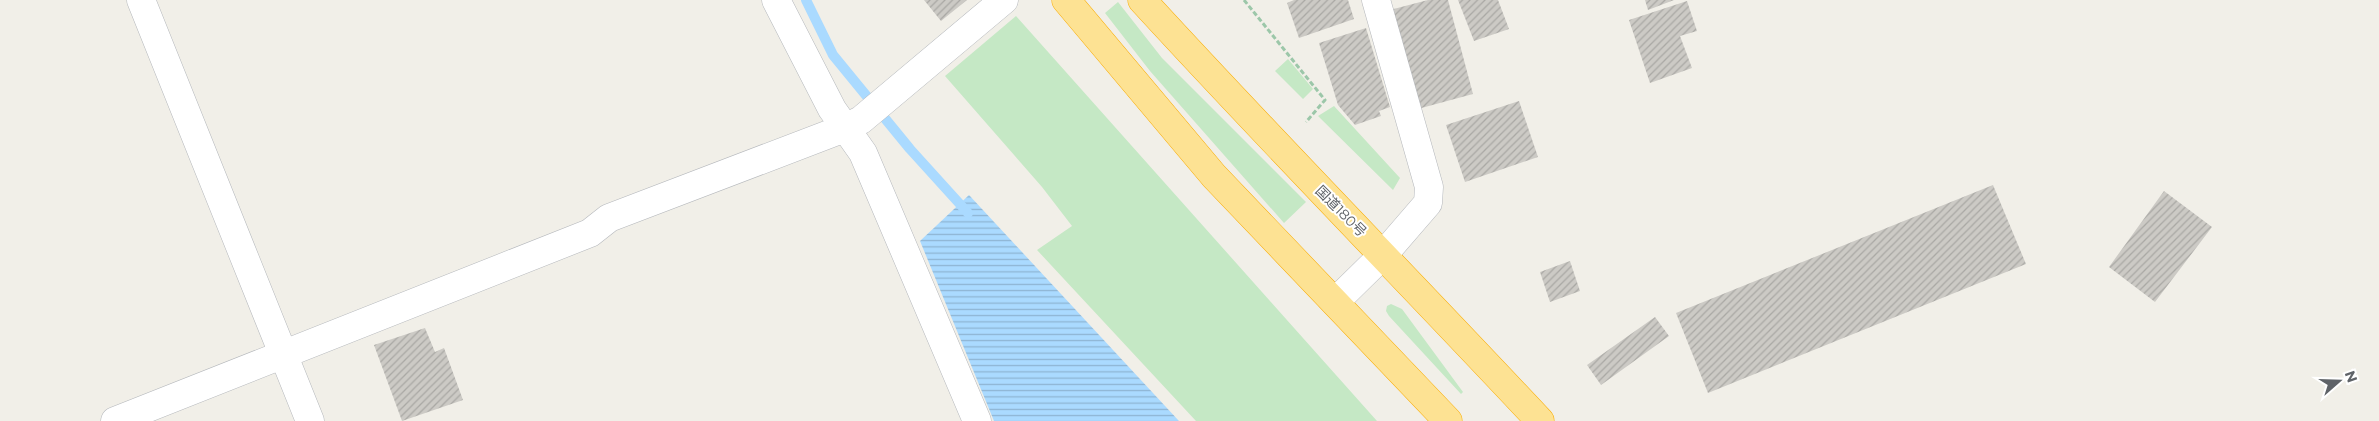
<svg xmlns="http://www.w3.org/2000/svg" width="2379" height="421" font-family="Montserrat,'Noto Sans JP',sans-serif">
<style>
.green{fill:#c5e8c5}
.water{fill:url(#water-rules)}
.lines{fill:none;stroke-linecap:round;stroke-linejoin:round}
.stream{stroke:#aadaff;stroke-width:10}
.building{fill:url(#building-hatch)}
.minor-casing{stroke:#b5b8bc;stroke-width:29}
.highway-casing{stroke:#f9ab00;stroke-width:29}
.path{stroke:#9cc7a9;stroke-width:3;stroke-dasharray:5 2.5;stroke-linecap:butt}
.minor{stroke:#fff;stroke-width:28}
.highway{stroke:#fde293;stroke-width:28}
.labels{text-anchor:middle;stroke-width:4;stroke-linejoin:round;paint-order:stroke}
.street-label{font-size:14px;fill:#5f6368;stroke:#fff}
</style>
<defs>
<pattern id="water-rules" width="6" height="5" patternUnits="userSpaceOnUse" patternTransform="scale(1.25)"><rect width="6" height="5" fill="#aadaff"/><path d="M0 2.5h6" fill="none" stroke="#8eb4d2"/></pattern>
<pattern id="building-hatch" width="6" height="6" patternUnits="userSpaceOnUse" patternTransform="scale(1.25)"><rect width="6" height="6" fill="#cccac5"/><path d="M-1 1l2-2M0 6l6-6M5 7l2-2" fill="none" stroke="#a9a8a4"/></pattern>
</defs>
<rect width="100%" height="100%" fill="#f1efe8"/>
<!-- green -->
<path class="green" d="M1118 2 1162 58 1306 202 1284 223 1150 71 1105 13Z
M1016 16 1377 421H1196L1037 250 1072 226 1042 187 945 76Z
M1288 59 1313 89 1303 99 1275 71Z
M1334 106 1400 178 1393 190 1318 116Z
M1391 304 1402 309 1463 392 1461 394 1389 316 1386 311 1387 306Z"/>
<!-- water -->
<path class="water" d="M969 195 1179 421H994L920 241Z"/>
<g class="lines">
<!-- stream -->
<path class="stream" d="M806 0 833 55 910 149 968 213"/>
</g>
<!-- building -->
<path class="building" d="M924 0H967L941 21Z
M1294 0H1348L1354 19 1299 38 1287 3Z
M1428 0H1448L1473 94 1414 110 1386 11Z
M1458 0H1498L1509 29 1474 41Z
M1645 0H1674L1648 10Z
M1687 1 1697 31 1680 36 1692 68 1650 83 1629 20Z
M1366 28 1390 107 1379 111 1381 116 1355 125 1338 105 1319 43Z
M1519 101 1538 157 1465 182 1446 125Z
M1993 185 2026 264 1708 393 1676 313Z
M2164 191 2212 227 2155 302 2109 267Z
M1570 261 1580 291 1550 302 1540 272Z
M1655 317 1669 336 1601 385 1587 365Z
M425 328 435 352 444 348 463 400 402 421 374 345Z"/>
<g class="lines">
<!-- minor casing -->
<g class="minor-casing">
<path id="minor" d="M141 0 310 421
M776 0 832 109 863 153 977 421
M1335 302 1384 254 1428 203 1429 187 1376 0
M115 421 590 233 609 218 845 128 861 120 1004 0"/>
</g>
<!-- highway casing -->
<g class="highway-casing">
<path id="highway" d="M1066 0 1214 176 1448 421
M1142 0C1272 142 1408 280 1540 421"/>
</g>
<!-- path -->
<path class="path" d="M1244 0 1325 100 1306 122"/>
<!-- minor -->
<use href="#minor" class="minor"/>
<!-- highway -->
<use href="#highway" class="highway"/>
</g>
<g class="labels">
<!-- street labels -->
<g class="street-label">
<text transform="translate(1341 211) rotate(45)" y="5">国道180号</text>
</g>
</g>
<!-- north arrow -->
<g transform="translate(2339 381) rotate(70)" stroke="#ffffff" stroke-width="4" paint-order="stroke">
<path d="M0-4L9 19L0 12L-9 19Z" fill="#5f6368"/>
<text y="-8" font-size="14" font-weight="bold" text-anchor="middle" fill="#5f6368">N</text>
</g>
</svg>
